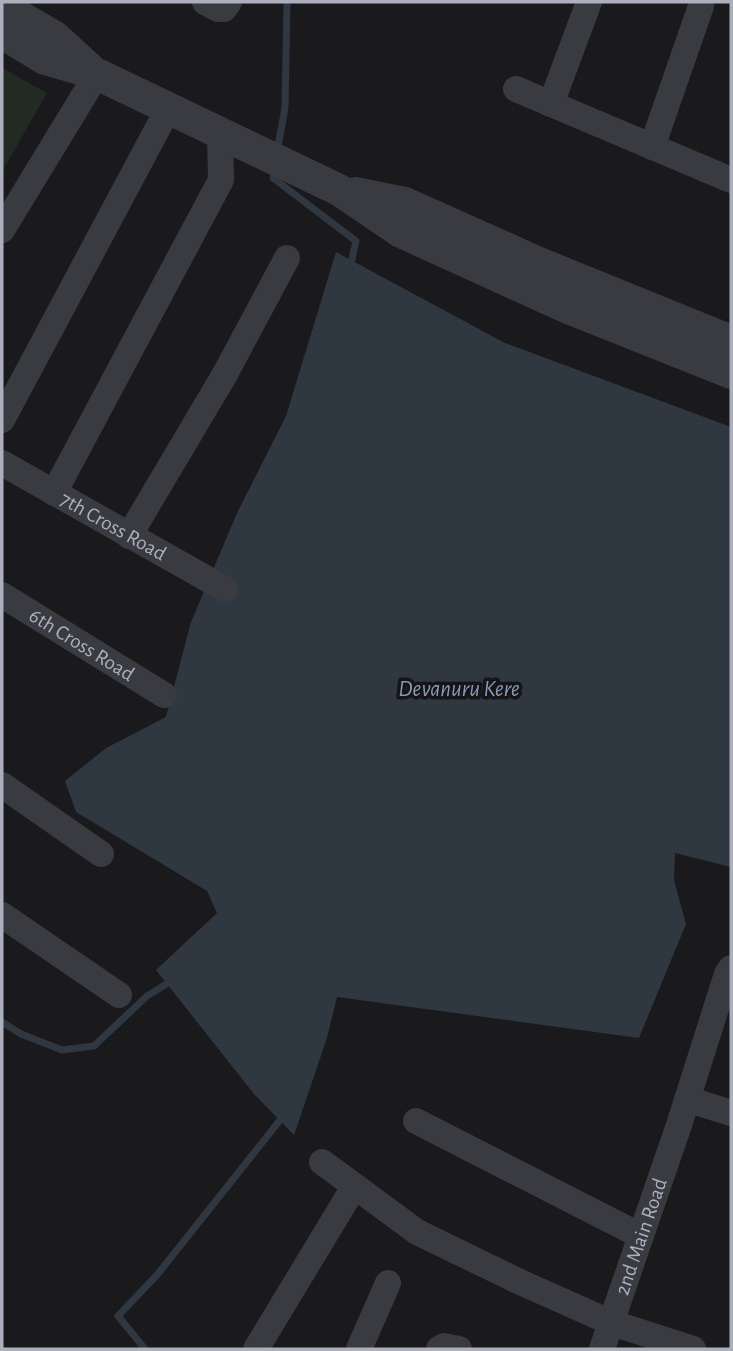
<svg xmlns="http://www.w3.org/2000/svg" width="733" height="1351" font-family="'Alegreya Sans',sans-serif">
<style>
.green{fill:#212a23}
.water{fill:#2f3741}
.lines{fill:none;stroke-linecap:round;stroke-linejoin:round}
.stream{stroke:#2f3741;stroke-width:7}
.minor{stroke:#3a3b41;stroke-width:26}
.tertiary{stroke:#3a3b41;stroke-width:32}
.labels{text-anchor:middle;stroke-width:7;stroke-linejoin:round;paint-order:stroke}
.street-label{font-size:21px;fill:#acafbc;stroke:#151417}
.water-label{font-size:23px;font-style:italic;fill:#839ab7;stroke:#151417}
</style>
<rect width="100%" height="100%" fill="#1a191c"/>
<!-- green -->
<path class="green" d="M2 68 47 93 2 172Z"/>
<!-- water -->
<path class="water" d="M336 252 505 343 731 427V867L675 853 674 880 686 924 639 1038 337 997 327 1038 294 1135 254 1094 156 970 217 913 207 891 76 812 65 781 106 748 166 717 191 622 237 513 286 416Z"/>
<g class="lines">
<!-- stream -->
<path class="stream" d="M277 152 285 108 287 2
M275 167 273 178 356 241 350 268
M2 1022 21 1034 62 1050 94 1046 147 996 173 980
M145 1349 118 1316 157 1275 284 1115"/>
<!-- minor -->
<g class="minor">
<path d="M205 2 218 9H224L229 2"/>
<path d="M516 89 731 180"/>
<path d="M551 104 589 2"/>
<path d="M652 147 701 6"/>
<path d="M2 230 97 74"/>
<path d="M2 420 168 109"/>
<path id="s1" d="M2 463 225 589"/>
<path d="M54 493 221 180 220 133"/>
<path d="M129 536 225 374 287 258"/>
<path id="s2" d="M2 595 164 695"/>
<path d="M2 785 101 854"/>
<path d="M2 915 119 995"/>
<path d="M687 1099 731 1113"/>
<path d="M416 1121 641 1236"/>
<path d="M322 1162 417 1232 520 1282 612 1323 693 1349"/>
<path d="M256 1349 354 1187"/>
<path d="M359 1349 388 1283"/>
<path d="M439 1349 444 1346 459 1349"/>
<path id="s3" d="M602 1349 679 1125 727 974 731 968"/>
</g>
<!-- tertiary -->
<path class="tertiary" d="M2 6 55 37 90 69
M2 33 45 59 97 74 339 190 401 232 568 308 731 373
M355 193 405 203 539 263 731 341"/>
</g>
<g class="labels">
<!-- street labels -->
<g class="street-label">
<text dy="7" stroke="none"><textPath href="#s1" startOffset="128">7th Cross Road</textPath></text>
<text dy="7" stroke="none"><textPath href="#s2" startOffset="94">6th Cross Road</textPath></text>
<text dy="7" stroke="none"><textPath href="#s3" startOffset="119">2nd Main Road</textPath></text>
</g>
<!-- water labels -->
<g class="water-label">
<text x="459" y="696">Devanuru Kere</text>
</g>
</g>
<!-- border -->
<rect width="733" height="1351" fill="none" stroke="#acafbc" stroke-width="7"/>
</svg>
